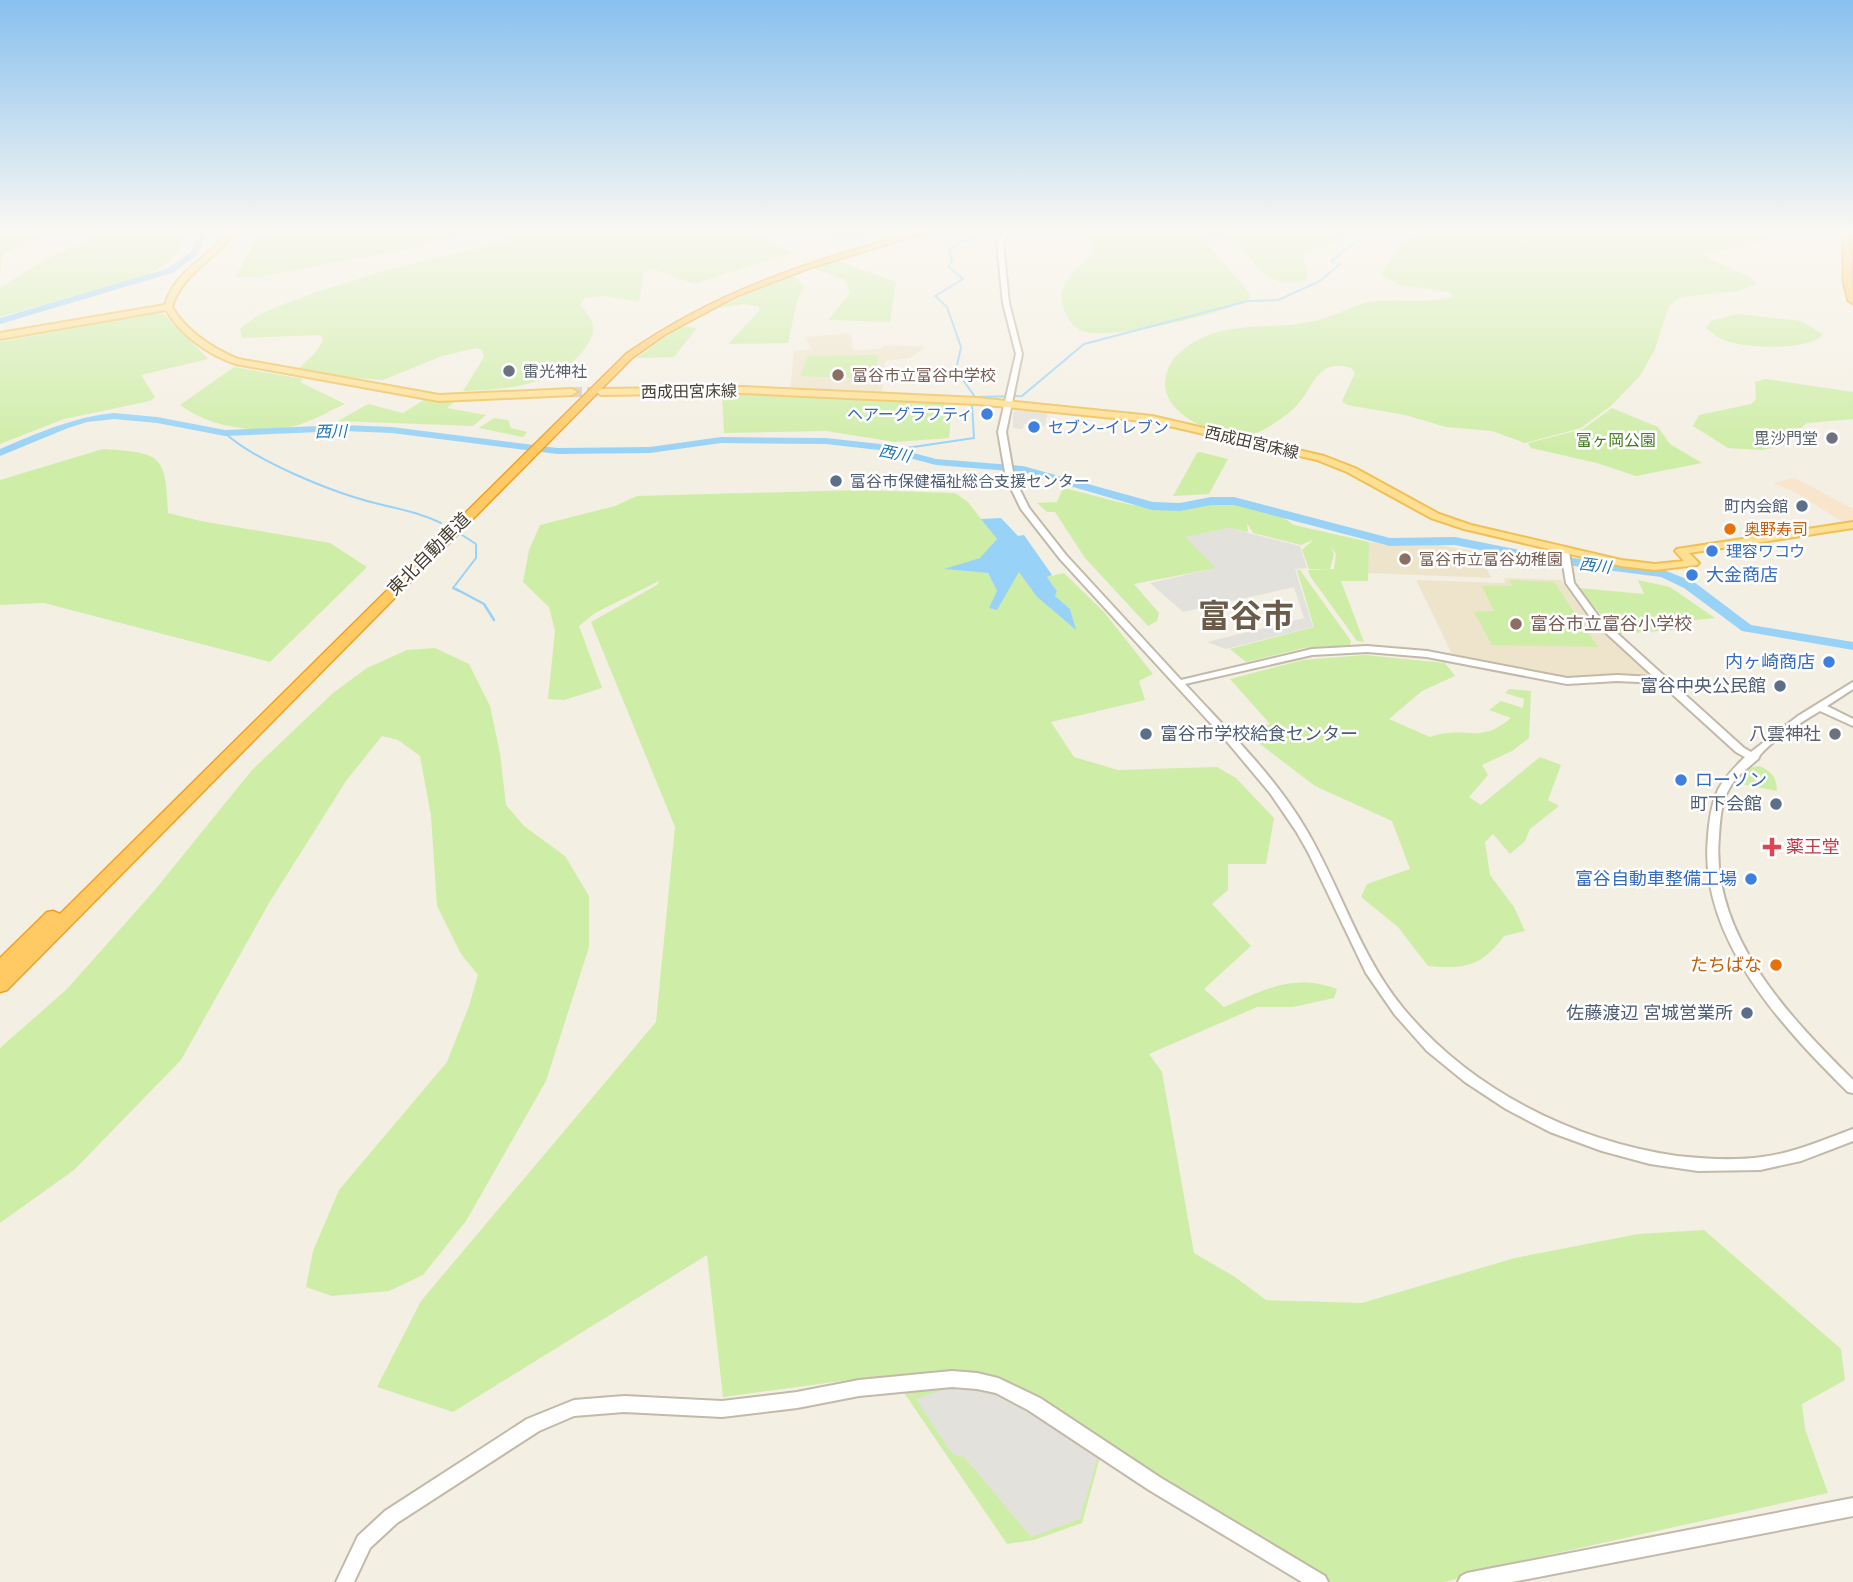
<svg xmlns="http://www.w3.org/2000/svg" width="1853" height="1582" font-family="'DM Sans','Noto Sans JP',sans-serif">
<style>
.commercial{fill:#f8e5cc}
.education{fill:#eee4cb}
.green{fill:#ceeda7}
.parking{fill:#e3e1dc}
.water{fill:#98d2f7}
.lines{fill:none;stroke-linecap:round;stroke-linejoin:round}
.stream-far1{stroke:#98d2f7;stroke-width:2}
.stream{stroke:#98d2f7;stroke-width:2.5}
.river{fill:#98d2f7;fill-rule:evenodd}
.major-tunnel{stroke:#d1ccc0;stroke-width:10;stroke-dasharray:10 5;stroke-linecap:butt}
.minor-casing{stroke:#c3b9a8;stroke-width:4}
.major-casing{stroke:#f0c055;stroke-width:4}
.highway-casing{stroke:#eda124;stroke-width:3}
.minor{fill:#fff;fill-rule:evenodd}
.major{fill:#ffdf91;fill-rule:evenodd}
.highway{fill:#ffc963;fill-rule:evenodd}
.worship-dot{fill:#6b7280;stroke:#fff;stroke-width:2.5}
.education-dot{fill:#8d6e63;stroke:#fff;stroke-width:2.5}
.shop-dot{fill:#3f7fe0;stroke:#fff;stroke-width:2.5}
.service-dot{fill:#5c6f8a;stroke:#fff;stroke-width:2.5}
.food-dot{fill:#e8710a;stroke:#fff;stroke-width:2.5}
.health-dot{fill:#e0444e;stroke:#fff;stroke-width:2.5}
.labels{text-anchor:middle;stroke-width:5;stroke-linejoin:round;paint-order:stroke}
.far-worship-label{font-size:16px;fill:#5b616d;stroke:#fff;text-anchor:start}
.far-education-label{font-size:16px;fill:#785e54;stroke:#fff;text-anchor:start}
.far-street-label{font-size:16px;fill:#463e33;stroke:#fff}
.far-shop-label{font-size:16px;fill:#366cbe;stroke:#fff;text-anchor:start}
.far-water-label{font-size:16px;font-style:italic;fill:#2177b3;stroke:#fff}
.far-park-label{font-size:16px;fill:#457d21;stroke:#fff}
.far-service-label{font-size:16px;fill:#4e5e75;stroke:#fff;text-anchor:start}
.far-food-label{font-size:16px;fill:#c56008;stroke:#fff;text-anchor:start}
.street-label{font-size:18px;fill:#463e33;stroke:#fff}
.shop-label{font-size:18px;fill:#366cbe;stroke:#fff;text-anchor:start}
.education-label{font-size:18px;fill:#785e54;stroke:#fff;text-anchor:start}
.service-label{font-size:18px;fill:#4e5e75;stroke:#fff;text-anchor:end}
.worship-label{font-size:18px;fill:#5b616d;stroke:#fff;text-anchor:end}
.health-label{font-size:18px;fill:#be3a42;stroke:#fff;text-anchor:start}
.food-label{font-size:18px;fill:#c56008;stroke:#fff;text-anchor:end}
.town-label{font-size:32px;font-weight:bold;fill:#6a5c49;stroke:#fff}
</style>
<rect width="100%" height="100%" fill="#f4efe3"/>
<!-- commercial -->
<path class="commercial" d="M1795 478 1853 509V523L1846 524 1795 492 1773 483Z"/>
<!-- education -->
<path class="education" d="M851 333 853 350 880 349 885 345 925 347 910 358 885 361 882 394 790 390 794 351 812 350 805 337Z
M1369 542 1399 546 1437 545 1480 552 1491 578 1368 573Z
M1504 578 1561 580 1587 617 1647 673 1644 676 1613 674 1565 678 1452 654 1416 580 1505 583Z"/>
<!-- green -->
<path class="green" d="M0 231H55L2 254 0 278Z
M104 231H192L169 262 147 275 0 317V288L34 266Z
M261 231H477L428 245 259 277H235Z
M523 231H759L771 242 792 253 694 284 650 268 644 273 639 302 603 296 585 298 580 305C584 310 591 317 592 323 595 331 592 338 588 344 562 385 507 390 463 391L484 357 482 350 477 348 442 356 383 380 294 373 316 352 323 340 321 335 242 338 240 329 255 317 276 307 320 291 380 272 478 248Z
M798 231H907C870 239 836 243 798 231Z
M1080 231H1348L1334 244 1302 253 1308 272 1306 280C1250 296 1254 232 1210 238L1208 245 1250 294V298C1228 314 1107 341 1083 331 1072 327 1067 317 1063 307 1055 284 1078 268 1093 255L1091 240Z
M1426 231H1784L1785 233 1755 244 1707 253 1704 255 1708 258 1752 278 1757 284 1738 291 1681 297 1669 306 1655 349 1640 376 1611 406 1581 428 1525 443 1492 431 1446 427 1405 415 1347 405 1342 401 1355 373C1352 368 1349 366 1342 366 1316 363 1312 390 1297 405 1287 416 1275 423 1263 430 1234 446 1164 420 1165 383 1166 357 1191 341 1214 333 1245 324 1278 328 1310 322 1333 318 1352 304 1375 301 1400 299 1425 303 1450 298L1453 296 1449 292 1399 285 1381 274C1399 248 1394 245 1426 231Z
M833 259 896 282 890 322 828 320 850 293 845 280 810 267Z
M793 275 804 287 797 301 788 343 728 344 760 310 758 306 743 304 708 310Z
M151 314H164L208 359 141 375 155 397 150 401 64 419 0 444V342Z
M1738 314 1801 321 1823 334C1811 351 1749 348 1730 342 1720 340 1714 334 1706 328L1711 321Z
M680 326 697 328 674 357 636 358Z
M878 355 874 379 800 376 808 356Z
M234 367 304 379 300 382 345 404C329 411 311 422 294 426 258 435 209 427 180 405Z
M1766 379 1853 392V419L1807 423 1778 447 1762 450 1728 448 1693 426 1699 415 1751 404 1756 399 1755 382Z
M729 392 952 403 949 438 895 442 826 431 724 433 722 397Z
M427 398 455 401 447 408 486 415 473 426 338 421 368 404 403 413Z
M1612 408 1658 427 1670 444 1702 463 1636 476 1597 463 1531 448 1528 443 1583 429Z
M494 418 508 420 511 428 527 432 523 437 479 428Z
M103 449C160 453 166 453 168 513L201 521 330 543 367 567 270 662 44 603 0 605V480Z
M1200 452 1228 459 1209 494 1173 496 1197 453Z
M1063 488C1092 494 1123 505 1153 508 1177 511 1199 501 1223 502 1246 503 1277 511 1294 525L1369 542 1368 581H1341L1364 642 1357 641 1310 576 1308 570 1334 569 1336 554 1330 546 1334 554 1330 569H1309L1302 550 1313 540 1301 545 1253 533 1247 523 1248 532 1229 528 1186 537 1217 568 1134 584 1159 613 1157 621 1148 626 1085 558 1055 512H1047L1037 503 1057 502Z
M862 490 955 493 968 502 997 539 981 558 946 569 988 573 997 591 990 608 1019 572 1026 577 1037 597 1075 629 1070 609 1055 596 1057 591 1047 577 1064 573 1104 612 1153 674 1139 681 1145 700 1051 722 1074 757 1118 770 1217 767 1236 778 1274 818 1266 864H1228V890L1212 904 1251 946 1204 989 1224 1007C1265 990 1292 973 1337 989L1334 998 1293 1007H1257L1149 1054 1162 1072 1194 1253 1235 1277 1266 1300 1362 1303 1515 1258 1638 1234 1704 1230 1841 1349 1845 1380 1802 1404 1805 1429 1828 1493 1548 1555 1444 1582H1318L1102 1450 1082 1523 1034 1540 1007 1544 894 1378 856 1379 723 1397 707 1255 453 1412 377 1387 421 1301 656 1022 675 827 591 622 657 585 659 581 595 613 579 626 602 688 564 700 548 699 555 631 549 607 523 582 529 550 540 525 615 506 637 496Z
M1297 570H1300L1351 641 1350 645 1304 648 1246 662 1230 649 1314 627Z
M1509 580 1554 582 1598 647 1492 645 1474 612 1494 611 1482 586H1512Z
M1638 580 1670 587 1715 618 1668 623 1674 630 1618 634 1578 588 1644 594Z
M435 648 469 664 490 706 500 753 506 805 524 826 565 856 589 896V947L546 1081 466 1221 423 1275 389 1291 332 1296 306 1287 313 1251 339 1190 447 1062 469 1006 478 975 461 954 437 906 431 816 420 756 398 740 382 736 346 781 269 903 181 1060 74 1170 0 1223V1048L67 989 154 891 252 770 333 693 367 668 407 650Z
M1365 655 1445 663 1455 676 1422 691 1389 719 1430 737C1466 724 1478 746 1511 718L1489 710 1501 701 1523 708 1524 699 1505 693 1509 689 1531 691 1529 738 1512 751 1482 765 1488 775 1469 797 1481 805 1540 757 1561 765 1548 800 1559 806 1530 829 1525 841 1510 854 1493 834 1485 842 1490 875 1514 907 1525 931 1504 936C1481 967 1465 969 1428 966L1398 927 1361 897 1367 884 1410 869 1392 821 1315 786 1244 732 1270 724 1230 679 1303 660Z
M1759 766C1773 772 1776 777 1777 791L1742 784 1747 778V768Z"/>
<!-- parking -->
<path class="parking" d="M1020 409 1048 411 1045 426 1024 424 1023 429 1013 428V412Z
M1229 528 1300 546 1307 568 1295 569 1313 627 1226 649 1207 642 1304 618 1294 587 1183 612 1150 583 1216 568 1185 537Z
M953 1386 991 1389 1099 1453 1080 1519 1031 1537 964 1457 953 1455 916 1399Z"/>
<!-- water -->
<path class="water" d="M1001 518 1018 536 1024 535 1052 575 1047 577 1057 591 1055 596 1070 609 1076 630 1037 597 1019 572 997 610 989 608 997 591 988 573 944 569 980 558 997 539 981 519Z"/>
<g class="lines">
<!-- stream-far1 -->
<path class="stream-far1" d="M1334 263 1331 261 1370 231
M975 397 1022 396 1084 344 1248 301 1278 300 1320 281 1340 264
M975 397 956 370 961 347 947 307 935 296 963 279 949 267 952 260 949 252 959 242 996 231
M225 433C255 461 334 493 375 503 399 509 418 512 441 523
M893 450 974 438 972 403
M459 591 453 588 476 558V544L459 533"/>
<!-- stream -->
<path class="stream" d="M456 589 484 604 494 620"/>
<!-- river -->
<path class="river" d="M201 231H209L197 255 172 273 0 324V318L166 269 191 252Z
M114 413 157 417 225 430 343 425 392 427 557 448 650 447 721 437 826 438 880 444 936 459 1023 466 1153 502 1180 503 1211 497H1234L1390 538 1455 537 1535 553 1664 570 1694 582 1751 625 1853 642V650L1742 631 1684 588 1661 577 1535 561 1455 545 1390 546 1234 505H1211L1180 511 1152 510 1022 472 936 465 879 450 826 444 721 443 650 453 557 454 392 433 343 431 225 436 157 423 114 419 87 422 68 428 0 456V449C38 433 73 417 114 413Z"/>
<!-- major-tunnel -->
<path class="major-tunnel" d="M572 392H601"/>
<!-- minor casing -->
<g class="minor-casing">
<path id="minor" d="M1004 231H1010L1003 243 1009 303 1022 354 1006 432 1014 478 1029 508 1066 555 1181 680 1312 649 1367 646 1427 651 1567 678 1617 675 1654 677 1593 621 1566 583 1561 552 1565 550 1569 552 1574 583 1599 617 1744 748 1751 752 1798 716 1853 682V689L1827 706 1853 719V726L1820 711C1802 722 1773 739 1760 755 1759 756 1759 758 1758 759 1748 768 1736 776 1729 789 1721 802 1720 821 1719 836 1710 934 1788 1016 1853 1080V1093L1848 1092C1782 1027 1698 937 1708 837 1709 822 1711 805 1718 790 1724 778 1735 767 1745 757L1736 752 1660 683 1617 681 1567 684 1427 657 1367 652 1312 655 1185 684C1228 731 1275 776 1307 831 1341 889 1360 956 1403 1008 1471 1090 1573 1141 1677 1156 1705 1159 1734 1161 1762 1157 1794 1153 1823 1140 1853 1129V1141L1801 1161 1760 1170 1698 1171 1650 1164 1602 1151 1550 1132 1506 1109 1465 1082 1427 1051 1395 1015 1366 973 1308 852 1296 831 1270 793 1224 738 1060 559 1021 509 1006 478 998 432 1016 354 1003 303 997 243Z
M952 1371 977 1373 998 1378 1040 1398 1161 1478 1325 1576 1328 1582H1302L1149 1490 1028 1410 996 1393 977 1389 952 1387 859 1396 797 1408 722 1417 624 1412 574 1416 539 1431 397 1523 370 1548 354 1582H336L358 1536 385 1511 527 1419 574 1400 624 1396 722 1401 797 1392 859 1380Z
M1853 1498V1516L1512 1582H1458L1461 1576 1467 1573Z"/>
</g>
<!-- major casing -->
<g class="major-casing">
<path id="major" d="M228 231H236C216 260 182 272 172 307 187 332 212 348 238 359L439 395 572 389 577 392 572 395 439 401 236 364C208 355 181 335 166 310L0 339V333L165 305C175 270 209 259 228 231Z
M743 387 978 398 1152 416 1324 456 1355 468 1439 514 1471 525 1621 560 1655 564 1684 561 1675 551 1677 549 1853 522V528L1689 553 1699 563 1697 565 1655 570 1621 566 1464 529 1431 518 1347 472 1317 460 1152 422 978 404 743 393 601 395 596 392 601 389Z"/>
</g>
<!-- highway casing -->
<g class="highway-casing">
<path id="highway" d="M919 231H932L813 267 737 296 666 334 632 358 7 990 0 992V958L47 912 53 911 60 914 626 354C717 290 813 260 919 231Z
M1843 231H1851L1853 304 1848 301 1843 280Z"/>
</g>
<!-- minor -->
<use href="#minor" class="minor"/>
<!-- major -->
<use href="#major" class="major"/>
<!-- highway -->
<use href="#highway" class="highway"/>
</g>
<!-- sky -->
<linearGradient id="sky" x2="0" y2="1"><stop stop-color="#88c0ee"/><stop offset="0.51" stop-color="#faf8f2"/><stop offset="1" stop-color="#faf8f2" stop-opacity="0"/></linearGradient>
<rect width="1853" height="452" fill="url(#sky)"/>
<!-- markers -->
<g class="worship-dot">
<circle cx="509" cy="371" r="7"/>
<circle cx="1832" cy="438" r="7"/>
<circle cx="1835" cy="734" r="7"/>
</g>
<g class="education-dot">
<circle cx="838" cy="375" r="7"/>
<circle cx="1405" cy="559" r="7"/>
<circle cx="1516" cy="624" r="7"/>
</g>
<g class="shop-dot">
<circle cx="987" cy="414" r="7"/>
<circle cx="1034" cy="427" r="7"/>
<circle cx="1712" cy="551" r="7"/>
<circle cx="1692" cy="575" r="7"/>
<circle cx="1829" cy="662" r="7"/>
<circle cx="1681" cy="780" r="7"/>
<circle cx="1751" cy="879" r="7"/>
</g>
<g class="service-dot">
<circle cx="836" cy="481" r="7"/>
<circle cx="1802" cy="506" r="7"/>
<circle cx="1780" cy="686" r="7"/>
<circle cx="1146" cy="734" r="7"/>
<circle cx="1776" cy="804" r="7"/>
<circle cx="1747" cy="1013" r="7"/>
</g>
<g class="food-dot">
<circle cx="1730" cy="529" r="7"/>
<circle cx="1776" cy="965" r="7"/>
</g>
<path class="health-dot" d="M1768.5 836.5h7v7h7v7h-7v7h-7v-7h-7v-7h7z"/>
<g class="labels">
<!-- far-worship labels -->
<g class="far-worship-label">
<text x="523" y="377">雷光神社</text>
<text x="1818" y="444" text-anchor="end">毘沙門堂</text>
</g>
<!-- far-education labels -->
<g class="far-education-label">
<text x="852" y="381">富谷市立富谷中学校</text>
<text x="1419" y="565">富谷市立富谷幼稚園</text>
</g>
<!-- far-street labels -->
<g class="far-street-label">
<text transform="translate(689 391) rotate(-1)" y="6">西成田宮床線</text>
<text transform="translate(1252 442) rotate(13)" y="6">西成田宮床線</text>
</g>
<!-- far-shop labels -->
<g class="far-shop-label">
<text x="973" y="420" text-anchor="end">ヘアーグラフティ</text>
<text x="1048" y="433">セブン-イレブン</text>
<text x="1726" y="557">理容ワコウ</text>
</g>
<!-- far-water labels -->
<g class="far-water-label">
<text transform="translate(331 431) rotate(-1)" y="6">西川</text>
<text transform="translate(895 453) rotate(12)" y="6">西川</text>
<text transform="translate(1595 565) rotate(7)" y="6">西川</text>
</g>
<!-- far-park labels -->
<g class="far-park-label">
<text x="1616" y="446">富ヶ岡公園</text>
</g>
<!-- far-service labels -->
<g class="far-service-label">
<text x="850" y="487">富谷市保健福祉総合支援センター</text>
<text x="1788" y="512" text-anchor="end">町内会館</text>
</g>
<!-- far-food labels -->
<g class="far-food-label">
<text x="1744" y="535">奥野寿司</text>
</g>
<!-- street labels -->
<g class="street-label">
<text transform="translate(429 554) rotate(-45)" y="6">東北自動車道</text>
</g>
<!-- shop labels -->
<g class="shop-label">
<text x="1706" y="581">大金商店</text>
<text x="1815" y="668" text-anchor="end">内ヶ崎商店</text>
<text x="1695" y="786">ローソン</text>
<text x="1737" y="885" text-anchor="end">富谷自動車整備工場</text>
</g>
<!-- education labels -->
<g class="education-label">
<text x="1530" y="630">富谷市立富谷小学校</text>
</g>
<!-- service labels -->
<g class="service-label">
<text x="1766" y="692">富谷中央公民館</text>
<text x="1160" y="740" text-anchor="start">富谷市学校給食センター</text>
<text x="1762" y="810">町下会館</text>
<text x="1733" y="1019">佐藤渡辺 宮城営業所</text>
</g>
<!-- worship labels -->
<g class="worship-label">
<text x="1821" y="740">八雲神社</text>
</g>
<!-- health labels -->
<g class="health-label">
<text x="1786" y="853">薬王堂</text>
</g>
<!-- food labels -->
<g class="food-label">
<text x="1762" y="971">たちばな</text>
</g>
<!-- town labels -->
<g class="town-label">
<text x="1246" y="627">富谷市</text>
</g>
</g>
</svg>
